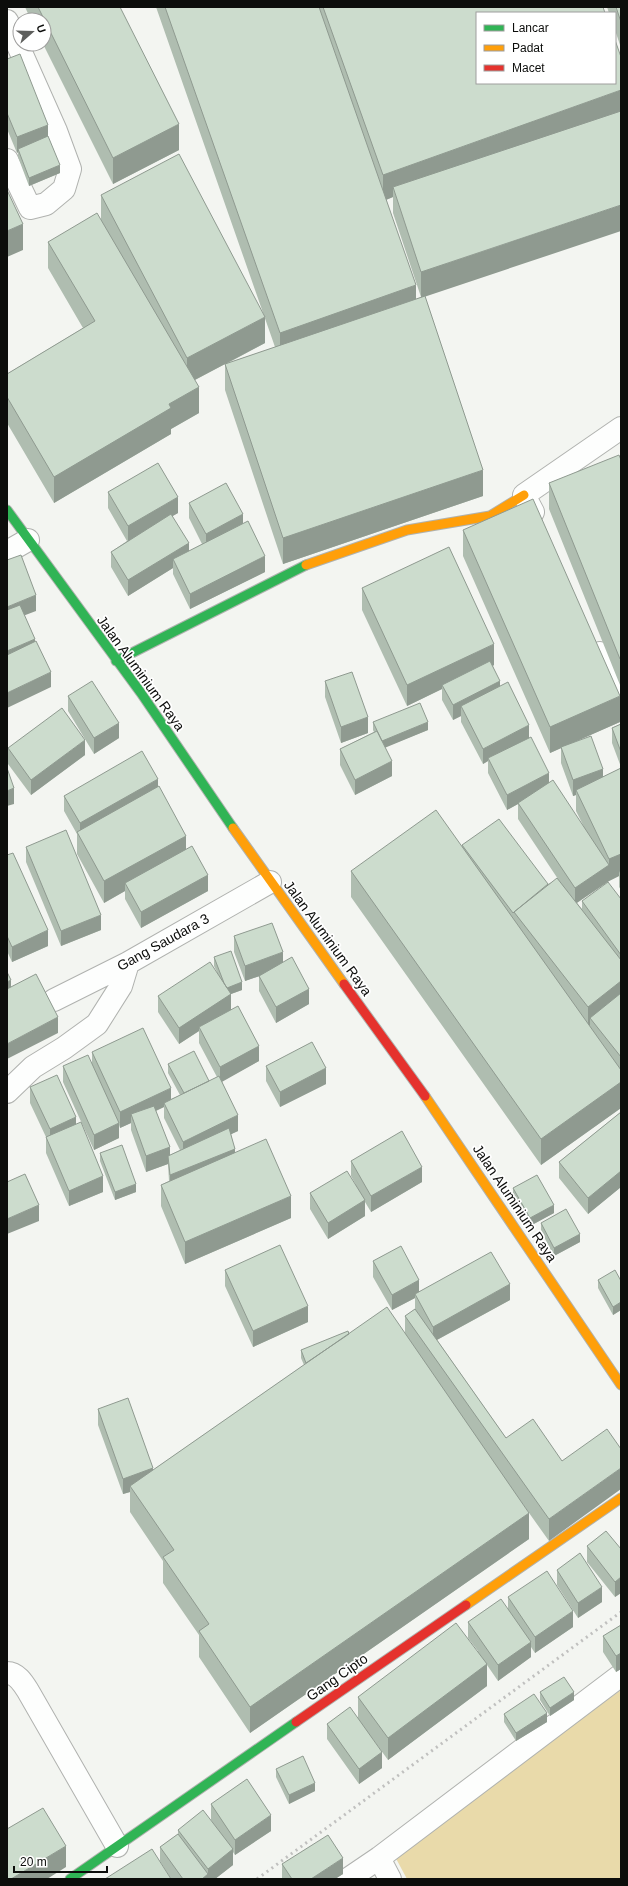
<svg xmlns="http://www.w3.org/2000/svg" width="628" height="1886" font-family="Helvetica,sans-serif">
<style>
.green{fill:#e9daaa}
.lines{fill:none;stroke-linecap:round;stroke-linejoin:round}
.street-casing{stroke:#b0b2af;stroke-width:24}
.fast-casing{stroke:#b0b2af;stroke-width:11}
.slow-casing{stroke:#b0b2af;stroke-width:11}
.jam-casing{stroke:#b0b2af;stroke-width:11}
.street{stroke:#fdfefd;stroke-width:22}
.fast{stroke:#30b455;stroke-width:9}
.slow{stroke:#ff9f0a;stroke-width:9}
.jam{stroke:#e5322d;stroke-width:9}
.rail{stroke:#c0c0bf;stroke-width:3;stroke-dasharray:2 4;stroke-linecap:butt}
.wall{fill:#afbdb0;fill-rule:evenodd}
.shaded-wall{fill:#8f9a90}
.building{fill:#ccdccd;stroke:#8f9a90}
.labels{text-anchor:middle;stroke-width:3.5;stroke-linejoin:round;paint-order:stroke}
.street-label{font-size:14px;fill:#0c0d0b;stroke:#fff}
</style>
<rect width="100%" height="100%" fill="#f3f5f1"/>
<!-- green -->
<path class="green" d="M621 1690V1879H407L393 1853Z"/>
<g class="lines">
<!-- street casing -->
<g class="street-casing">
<path id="street" d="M7 21 56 131 70 169 64 189 46 204 30 208 7 160
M533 512 524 495 621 428
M7 552 28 540
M600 653 621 697
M54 1000 128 963 270 882
M7 1092 33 1067 64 1048 97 1024 121 986 128 963
M7 1673C17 1673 23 1683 28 1691L117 1846
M379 1858 390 1879
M348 1879 379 1858 621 1675"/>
</g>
<!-- fast casing -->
<g class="fast-casing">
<path id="fast" d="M7 510 141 693 233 828
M116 661 306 565
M70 1879 296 1722"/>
</g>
<!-- slow casing -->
<g class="slow-casing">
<path id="slow" d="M306 565 407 530 490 516 524 495
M233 828 344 984
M425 1096 621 1385
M466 1605 621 1498"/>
</g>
<!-- jam casing -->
<g class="jam-casing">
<path id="jam" d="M344 984 425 1096
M296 1722 466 1605"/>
</g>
<!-- street -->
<use href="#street" class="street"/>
<!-- fast -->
<use href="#fast" class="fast"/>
<!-- slow -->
<use href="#slow" class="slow"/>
<!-- jam -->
<use href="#jam" class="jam"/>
<!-- rail -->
<path class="rail" d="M257 1879 621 1612"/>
</g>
<!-- wall -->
<path class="wall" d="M25 7H120L179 150 113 184 43 44H44V20H31Z
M156 7H603L425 297 483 496 283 564 225 390V364L195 380 199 413 171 429V434L54 503 7 423V374L83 328 48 268V242L101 220V195L265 343 228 363 275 347ZM393 197V213L421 297 416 299 386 200Z
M607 7H621V48L615 30V13H609Z
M7 59 60 173 29 186 18 157V152L17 153 7 129Z
M621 460 620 685 549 509V483Z
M108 492 178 513 172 516 189 551 202 544 189 518V503L243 524 265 572 190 609 173 574V568L128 596 111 567V552L127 541 108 508Z
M463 530 620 722 567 745 603 777 621 768V890L619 887V876L609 881 577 903 582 909V901L621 899V1108L541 1165 351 897V871L462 847V845L548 884 558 879 518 819V804L507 810 488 773V761L483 764 461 722V716L453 720 442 700V689L407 706 362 610V588L494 665 493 666 500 686 529 738 549 782 584 827 576 811V795L573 796 561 763V748L550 753 463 556Z
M325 681 368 733 341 743 325 697Z
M68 696 119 738 94 754 68 711Z
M373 722 428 730 385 747 392 776 355 795 340 765V749L374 732 373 730Z
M621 724V767L612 743V728Z
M8 748 85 755 31 795 8 764Z
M158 787 186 849 208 891 141 928 125 899V891L104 903 77 854V834L64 811V796Z
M26 847 101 930 61 946 26 862Z
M7 855 48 946 12 962 7 951Z
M234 936 283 962 309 1004 276 1023 259 991V976L245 981 234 952Z
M214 957 242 990 231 994V1010L259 1061 222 1081 238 1131 231 1134 235 1152 291 1218 185 1264 161 1206V1185L169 1181 168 1164 146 1172 131 1130V1123L120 1128 119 1125V1138L94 1150 63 1082V1066L92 1063V1052L171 1099 180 1095 168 1073V1064L209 1081 217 1077 199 1043V1031L179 1044 158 1012V996L217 972 214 966ZM164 1107V1118L180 1150 170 1155 156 1111Z
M266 1066 326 1084 280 1107 266 1081Z
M30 1087 76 1124 103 1192 69 1206 46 1153V1137L30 1103Z
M621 1112V1187L588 1214 559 1178V1162Z
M100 1153 136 1192 115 1200 100 1161Z
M351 1161 422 1182 371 1212 365 1202V1216L328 1239 310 1209V1193L356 1185 351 1176Z
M513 1188 554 1213 530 1226 513 1196Z
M541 1223 580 1242 554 1256 541 1231Z
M373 1261 419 1292 510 1300 437 1340 506 1438 562 1461 549 1541 522 1503 529 1539 250 1733 199 1657V1635L163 1583V1561L130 1512V1492L123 1494 98 1425V1409L153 1470 304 1365 301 1358V1350L349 1334 405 1333V1316L415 1309V1298L392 1310 373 1277Z
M225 1270 308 1322 253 1347 225 1286Z
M598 1280 621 1281V1310L613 1315 598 1288Z
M621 1533V1593L615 1597 587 1562V1546L620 1548V1534Z
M557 1570 602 1602 578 1618 557 1585Z
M508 1597 573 1627 535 1653 531 1647V1657L498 1681 487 1665V1686L388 1760 372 1738 382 1768 359 1784 327 1739V1724L358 1718V1697L478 1651 468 1638V1622L508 1609Z
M621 1625V1669L616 1672 603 1652V1636Z
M540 1692 574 1700 550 1716 540 1700Z
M504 1714 547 1722 516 1741 504 1722Z
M276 1769 315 1791 289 1804 276 1777Z
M211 1804 271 1831 235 1855 233 1852V1865L215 1879H171L160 1861V1847L178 1834V1830L217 1829 211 1820Z
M282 1864 343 1874 335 1879H282Z"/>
<!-- shaded-wall -->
<path class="shaded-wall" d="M621 90V116L393 187V197L383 201V175Z
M179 124V150L113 184V158Z
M48 125V140L18 149V152L17 153V137Z
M60 165V173L29 186V178Z
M621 205V231L421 298V272Z
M23 224V250L7 257V231Z
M416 285V311L280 359V333Z
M265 317V343L187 384V358Z
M199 387V413L171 429V434L54 503V477L169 404Z
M483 470V496L283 564V538Z
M178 497V513L128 542V526Z
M243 514V530L206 550V534Z
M189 543V558L173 559V568L128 596V580Z
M265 556V572L190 609V594Z
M36 595V611L7 622V607Z
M35 639V654L7 667V651Z
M494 644V665L444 689 442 685V689L407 706V685Z
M621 658V684L620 685V659Z
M51 672V687L7 708V693Z
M500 681V696L461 706V716L453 720V705Z
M620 696V722L550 753V727Z
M368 717V733L341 743V727Z
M428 722V730L382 749V741Z
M119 723V738L94 754V738Z
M529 725V741L488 758V761L483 764V749Z
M85 740V755L31 795V780Z
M392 761V776L355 795V780Z
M603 769V785L576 790V795L573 796V780Z
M549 773V789L518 803V804L507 810V795Z
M158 779V794L80 837V823Z
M14 788V804L7 806V791Z
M186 836V857L125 883V891L104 903V881Z
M621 854V875L619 871V876L609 881 575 904V888L609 865V859Z
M208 875V891L141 928V912Z
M101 915V930L61 946V931Z
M48 930V946L12 962V947Z
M283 952V968L245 981V966Z
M11 980V1002L7 1003V982Z
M621 981V1002L590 1018V1027L588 1028V1007Z
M242 982V990L231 994V1010L199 1027V1031L179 1044V1028L226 988Z
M309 989V1004L276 1023V1007Z
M58 1017V1033L7 1059V1044Z
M259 1046V1061L220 1083V1067Z
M326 1068V1084L280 1107V1092Z
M621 1082V1108L541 1165V1139Z
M171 1088V1103H164V1107L133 1121 131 1114V1123L120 1128V1112Z
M238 1115V1131L183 1157V1142Z
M76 1117V1133L50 1145V1129Z
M119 1123V1138L94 1150V1135Z
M170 1147V1163L168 1156V1164L146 1172V1156Z
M235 1149V1165L170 1191V1175Z
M422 1167V1182L371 1212V1196Z
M621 1171V1187L588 1214V1198Z
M103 1176V1192L69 1206V1191Z
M136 1184V1192L115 1200V1192Z
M291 1196V1218L185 1264V1242Z
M365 1200V1216L328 1239V1223Z
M39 1205V1221L7 1234V1219Z
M554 1205V1213L530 1226V1218Z
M580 1234V1242L554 1256V1248Z
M419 1280V1296L415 1294V1298L392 1310V1295Z
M510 1284V1300L433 1342V1327Z
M621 1302V1310L613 1315V1307Z
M308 1306V1322L253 1347V1331Z
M153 1468V1483L130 1486V1492L123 1494V1479Z
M621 1468V1489L549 1541V1519Z
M529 1513V1539L250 1733V1707Z
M621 1577V1593L615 1597V1582Z
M602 1587V1602L578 1618V1603Z
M573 1611V1627L535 1653V1637Z
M531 1642V1657L498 1681V1665Z
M621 1653V1669L616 1672V1656Z
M487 1664V1686L388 1760V1738Z
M574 1692V1700L550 1716V1708Z
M547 1713V1722L516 1741V1733Z
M382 1752V1768L359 1784V1769Z
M315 1783V1791L289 1804V1795Z
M271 1815V1831L235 1855V1840Z
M66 1846V1867L47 1879H11Z
M233 1849V1865L215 1879H208V1869Z
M343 1858V1874L335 1879H311Z
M208 1874V1879H202Z"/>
<!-- building -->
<path class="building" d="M38 7H120L179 124 113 158Z
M165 7H319L416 285 280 333Z
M323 7H603L605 13H477V83H615V40L621 57V90L383 175Z
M616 7H621V22Z
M20 54 48 125 17 137 7 113V59Z
M621 111V205L421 272 393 187Z
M48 136 60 165 29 178 18 149Z
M179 154 265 317 187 358 101 195Z
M7 190 23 224 7 231Z
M97 213 199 387 169 404 171 408 54 477 7 397V374L95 321 48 242Z
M425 296 483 470 283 538 225 364Z
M619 455 621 460V658L620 659 549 483Z
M158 463 178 497 128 526 108 492Z
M226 483 243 514 206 534 189 503Z
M533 499 620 696 550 727 463 530Z
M171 514 189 543 128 580 111 552Z
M248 521 265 556 190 594 173 559Z
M449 547 494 644 407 685 362 588Z
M21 555 36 595 7 607V560Z
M20 605 35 639 7 651V610Z
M36 641 51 672 7 693V655Z
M490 661 500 681 453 705 442 685Z
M352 672 368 717 341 727 325 681Z
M92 681 119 723 94 738 68 696Z
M508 682 529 725 483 749 461 706Z
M420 703 428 722 382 741 373 722Z
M62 708 85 740 31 780 8 748Z
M621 724V752L612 728Z
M377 731 392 761 355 780 340 749Z
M591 736 603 769 573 780 561 747Z
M531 737 549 773 507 795 488 758Z
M142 751 158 779 80 823 64 796Z
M7 768 14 788 7 791Z
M621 768V854L609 859 576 790Z
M553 780 609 865 575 888 518 803Z
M159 786 186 836 104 881 77 832Z
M436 810 621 1070V1082L541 1139 351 871Z
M499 819 548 884 514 912 513 913 462 845Z
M66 830 101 915 61 931 26 847Z
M192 846 208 875 141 912 125 883Z
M13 853 48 930 12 947 7 936V855Z
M557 878 621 960V981L588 1007 514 912Z
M608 882 621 899V955L582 901Z
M272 923 283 952 245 966 234 936Z
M231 951 242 982 227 988 224 983 214 957Z
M292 957 309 989 276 1007 259 976Z
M210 962 231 994 179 1028 158 996Z
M7 972 11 980 7 982Z
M36 974 58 1017 7 1044V989Z
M621 993V1057L590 1018Z
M238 1006 259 1046 220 1067 199 1027Z
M143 1028 171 1088 120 1112 92 1052Z
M312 1042 326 1068 280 1092 266 1066Z
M194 1051 209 1081 184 1093 168 1064Z
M88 1055 119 1123 94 1135 63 1066Z
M57 1075 76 1117 50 1129 30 1087Z
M219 1076 238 1115 183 1142 164 1103Z
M154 1106 170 1147 146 1156 131 1114Z
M621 1112V1171L588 1198 559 1162Z
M81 1122 103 1176 69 1191 46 1137Z
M229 1128 235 1149 170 1175 168 1156Z
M402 1131 422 1167 371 1196 351 1161Z
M266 1139 291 1196 185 1242 161 1185Z
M122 1145 136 1184 115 1192 100 1153Z
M347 1171 365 1200 328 1223 310 1193Z
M25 1174 39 1205 7 1219V1182Z
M537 1175 554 1205 530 1218 513 1188Z
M566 1209 580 1234 554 1248 541 1223Z
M280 1245 308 1306 253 1331 225 1270Z
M401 1246 419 1280 392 1295 373 1261Z
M491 1252 510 1284 433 1327 415 1294Z
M615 1270 621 1281V1302L613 1307 598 1280Z
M387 1307 529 1513 250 1707 199 1631 209 1624 163 1557 174 1550 130 1486Z
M415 1309 506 1438 533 1419 562 1461 607 1429 621 1449V1468L549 1519 405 1316Z
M348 1331 349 1334 306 1363 301 1350Z
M128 1398 153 1468 123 1479 98 1409Z
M606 1531 621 1549V1577L615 1582 587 1546Z
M580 1553 602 1587 578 1603 557 1570Z
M547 1571 573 1611 535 1637 508 1597Z
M501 1599 531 1642 498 1665 468 1622Z
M456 1623 487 1664 388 1738 358 1697Z
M621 1625V1653L616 1656 603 1636Z
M564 1677 574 1692 550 1708 540 1692Z
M534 1694 547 1713 516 1733 504 1714Z
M350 1707 382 1752 359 1769 327 1724Z
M303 1756 315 1783 289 1795 276 1769Z
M247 1779 271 1815 235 1840 211 1804Z
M43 1808 66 1846 11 1879H7V1829Z
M203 1810 233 1849 208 1869 178 1830Z
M178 1834 208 1874 202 1879H183L160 1847Z
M328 1835 343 1858 311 1879H292L282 1864Z
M152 1849 171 1879H105Z"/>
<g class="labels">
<!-- street labels -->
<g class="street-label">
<text transform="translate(141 673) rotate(54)" y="5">Jalan Aluminium Raya</text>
<text transform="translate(328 938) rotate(54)" y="5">Jalan Aluminium Raya</text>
<text transform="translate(163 942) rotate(-29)" y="5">Gang Saudara 3</text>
<text transform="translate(515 1203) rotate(56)" y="5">Jalan Aluminium Raya</text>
<text transform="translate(337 1677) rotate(-35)" y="5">Gang Cipto</text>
</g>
</g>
<!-- border -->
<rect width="628" height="1886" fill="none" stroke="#0c0d0b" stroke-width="16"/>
<!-- legend -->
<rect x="476" y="12" width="140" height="72" fill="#ffffff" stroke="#9e9e9d"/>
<rect x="484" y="25" width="20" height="6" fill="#30b455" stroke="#9e9e9d"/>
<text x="512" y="32" font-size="12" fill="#0c0d0b">Lancar</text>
<rect x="484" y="45" width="20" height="6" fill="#ff9f0a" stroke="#9e9e9d"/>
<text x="512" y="52" font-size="12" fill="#0c0d0b">Padat</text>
<rect x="484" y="65" width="20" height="6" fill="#e5322d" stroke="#9e9e9d"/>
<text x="512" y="72" font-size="12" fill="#0c0d0b">Macet</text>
<!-- north arrow -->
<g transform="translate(32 32) rotate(70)"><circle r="19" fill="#ffffff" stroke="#9e9e9d"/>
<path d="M0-3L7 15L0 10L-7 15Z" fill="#5d5e5c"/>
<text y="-6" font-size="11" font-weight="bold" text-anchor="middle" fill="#0c0d0b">U</text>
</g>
<!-- scale -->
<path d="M14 1866v6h93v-6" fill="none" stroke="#0c0d0b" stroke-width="2"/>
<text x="20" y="1866" font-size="12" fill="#0c0d0b" stroke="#ffffff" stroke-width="3" paint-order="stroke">20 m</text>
</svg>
